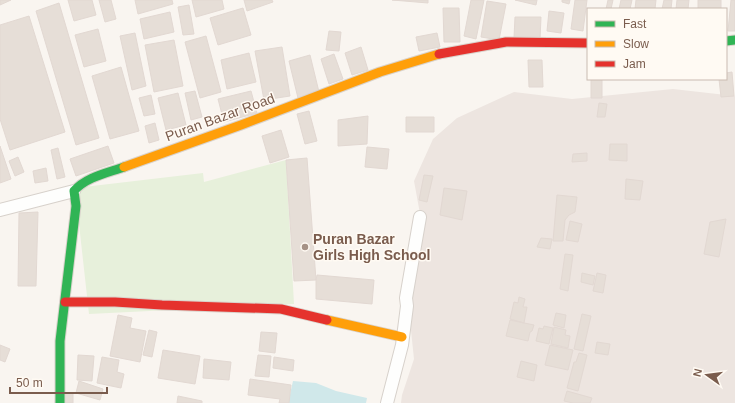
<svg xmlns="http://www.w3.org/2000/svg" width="735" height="403" font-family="Arial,sans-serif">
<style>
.industrial{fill:#ede5e0}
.green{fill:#e7f0db}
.water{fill:#d0e8ea}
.building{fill:#e6ded7;stroke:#e2d8d2}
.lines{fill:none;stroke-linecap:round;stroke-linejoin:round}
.street-casing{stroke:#d7d1cb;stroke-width:14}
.fast-casing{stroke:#d9d2cb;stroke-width:11}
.slow-casing{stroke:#d9d2cb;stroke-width:11}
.jam-casing{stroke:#d9d2cb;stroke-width:11}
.street{stroke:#fefefd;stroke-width:12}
.fast{stroke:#30b455;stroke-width:9}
.slow{stroke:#ff9f0a;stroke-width:9}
.jam{stroke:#e5322d;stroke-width:9}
.poi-dot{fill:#a69286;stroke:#fffaf3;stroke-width:1.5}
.labels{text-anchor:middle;stroke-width:3;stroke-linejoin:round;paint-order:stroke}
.street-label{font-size:14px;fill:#7a5c4d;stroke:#fffaf3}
.poi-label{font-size:14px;font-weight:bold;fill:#7a5c4d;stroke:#fffaf3;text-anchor:start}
</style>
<rect width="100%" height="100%" fill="#f9f5f0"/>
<!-- industrial -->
<path class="industrial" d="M673 89 735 96V403H401L402 395 414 359 408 302 423 230 414 181 433 139 457 118 514 92 572 99Z"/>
<!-- green -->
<path class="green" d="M286 160 294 304 89 314 75 188 203 173 204 182Z"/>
<!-- water -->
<path class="water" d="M293 381 316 383 336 391 367 398 366 403H288Z"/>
<!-- building -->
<path class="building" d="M0 0H11L0 5Z
M68 0H92L96 15 74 21Z
M99 0H111L116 19 105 22Z
M135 0H172L173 4 138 14Z
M192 0H222L224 9 196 17Z
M244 0H272L273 2 247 11Z
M392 0H428V3Z
M471 0H484L476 39 464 36Z
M515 0H537L536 5Z
M562 0H570L569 4 562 2Z
M575 0H587L583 31 571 29Z
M608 0H613L611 9H606Z
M621 0H632L630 9H619Z
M636 0H656L655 9H635Z
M664 0H672L671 9H662Z
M677 0H689L688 9H676Z
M698 0H721V9H698Z
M731 0H735V31H728Z
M487 1 506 4 499 40 481 37Z
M59 3 99 138 76 145 36 11Z
M189 5 194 34 183 35 178 7Z
M243 8 251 35 218 45 210 18Z
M443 8H459L460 42H444Z
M549 11 564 13 561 33 547 31Z
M170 12 174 32 144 39 140 19Z
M29 16 65 132 10 150 0 119V25Z
M515 17H541L540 39 514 38Z
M98 29 106 61 84 67 75 35Z
M329 31 341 32 339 51 326 50Z
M135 33 146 86 132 90 120 36Z
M437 33 440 47 419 51 416 37Z
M206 36 221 92 200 98 185 42Z
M174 40 183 86 154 92 145 45Z
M282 47 290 96 264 100 255 51Z
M361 47 368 70 352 75 345 53Z
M249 53 256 82 227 89 221 60Z
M334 54 343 79 329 84 321 59Z
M310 55 319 92 298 98 289 61Z
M528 60H542L543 87H529Z
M121 67 139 131 110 139 92 76Z
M732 72 734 96 721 97 719 79H726V73Z
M591 79H602V98H591Z
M195 91 202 117 191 120 185 93Z
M251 91 257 113 224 122 218 99Z
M178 93 186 125 166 130 158 98Z
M151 95 155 114 144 116 139 98Z
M599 103 607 104 605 117H597Z
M309 111 317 141 305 144 297 114Z
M368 116 367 144 338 146V120Z
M406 117H434V132H406Z
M155 123 159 140 149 143 145 126Z
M281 130 289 157 270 163 262 136Z
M610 144H627V161L609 160Z
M0 146 11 179 0 183Z
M108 146 114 163 76 176 70 159Z
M367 147 389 149 387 169 365 167Z
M58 148 65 177 57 179 51 150Z
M587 153V161L572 162 573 154Z
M18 157 24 172 15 176 9 161Z
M307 158 316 280 294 281 286 160Z
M46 168 48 181 35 183 33 171Z
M424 175 433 176 427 202 419 200Z
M626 179 643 181 640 200 625 199Z
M444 188 467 191 462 220 440 215Z
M557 195 577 197 575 212 569 215 565 220 563 241H553Z
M38 212 36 286H18L19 213Z
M726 219 719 257 704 254 710 222Z
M570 221 582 224 578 242 566 240Z
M541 238 552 239 550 249 537 247Z
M565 254 573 255 568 291 560 289Z
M582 273 595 276 593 285 581 282Z
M597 273 606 275 603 293 593 291Z
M317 275 374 280 372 304 316 299V280Z
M519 297 525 299 523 307H527L524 323 510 319 514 302 518 303Z
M556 313 566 315 564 328 553 325Z
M582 314 591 316 583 351 574 349Z
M118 315 132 318 130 328 146 331 140 362 110 356Z
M510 320 534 325 532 331 530 332 528 341 506 336Z
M544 326 553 328 549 344 536 341 539 328 543 329Z
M554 327 566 330 565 335 570 336 568 348 551 344Z
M149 330 157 332 152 357 143 355Z
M261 332 277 333 275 353 259 351Z
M597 342 610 344 608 355 595 353Z
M0 345 10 349 5 362 0 360Z
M550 345 573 350 568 370 545 365Z
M163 350 200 356 195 384 158 378Z
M579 353 587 355 578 391 567 388 574 362H576Z
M78 355 94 356 92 381 77 380Z
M258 355 271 356 269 377 255 376Z
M102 357 119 360 117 372 124 374 121 388 97 383Z
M274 357 294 360 293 371 273 368Z
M204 359 231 362 229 380 203 378Z
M521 361 537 365 534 381 517 377Z
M250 379 291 385 289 403H279L280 399 248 395Z
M79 381 103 389 100 400 76 393Z
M567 391 592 398 590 403H573L564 401Z
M56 392 73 393V403H55Z
M178 396 202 401V403H177Z"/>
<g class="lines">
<!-- street casing -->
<g class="street-casing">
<path id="street" d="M0 210 74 191
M387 403 402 345 407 306 406 298 420 217"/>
</g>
<!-- fast casing -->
<g class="fast-casing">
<path id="fast" d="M726 41 735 40
M60 403V341L76 206 74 191C86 177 107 173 124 167"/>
</g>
<!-- slow casing -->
<g class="slow-casing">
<path id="slow" d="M124 167 241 125 380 72 439 54
M327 320 402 337"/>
</g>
<!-- jam casing -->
<g class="jam-casing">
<path id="jam" d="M439 54 506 42 588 43
M65 302H115L162 305 281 309 327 320"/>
</g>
<!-- street -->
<use href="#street" class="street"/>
<!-- fast -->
<use href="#fast" class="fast"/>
<!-- slow -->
<use href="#slow" class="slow"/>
<!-- jam -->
<use href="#jam" class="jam"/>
</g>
<!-- markers -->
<circle class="poi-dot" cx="305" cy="247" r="4"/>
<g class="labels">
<!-- street labels -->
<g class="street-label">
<text transform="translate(220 117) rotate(-20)" y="5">Puran Bazar Road</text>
</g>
<!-- poi labels -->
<g class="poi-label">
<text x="313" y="244">Puran Bazar<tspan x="313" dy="16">Girls High School</tspan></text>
</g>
</g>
<!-- legend -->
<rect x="587" y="8" width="140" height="72" fill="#fffaf3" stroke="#cabbb1"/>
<rect x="595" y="21" width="20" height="6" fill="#30b455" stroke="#cabbb1"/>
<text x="623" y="28" font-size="12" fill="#7a5c4d">Fast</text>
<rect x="595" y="41" width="20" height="6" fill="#ff9f0a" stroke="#cabbb1"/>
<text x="623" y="48" font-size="12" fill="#7a5c4d">Slow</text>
<rect x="595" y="61" width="20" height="6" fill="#e5322d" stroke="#cabbb1"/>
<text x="623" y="68" font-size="12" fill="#7a5c4d">Jam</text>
<!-- north arrow -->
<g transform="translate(707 375) rotate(284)" stroke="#fffaf3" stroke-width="3" paint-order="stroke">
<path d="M0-3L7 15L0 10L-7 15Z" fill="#7a5c4d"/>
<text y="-6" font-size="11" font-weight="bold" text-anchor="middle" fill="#7a5c4d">N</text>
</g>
<!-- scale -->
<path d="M10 387v6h97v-6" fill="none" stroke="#7a5c4d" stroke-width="2"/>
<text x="16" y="387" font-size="12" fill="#7a5c4d" stroke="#fffaf3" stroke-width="3" paint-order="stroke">50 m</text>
</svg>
